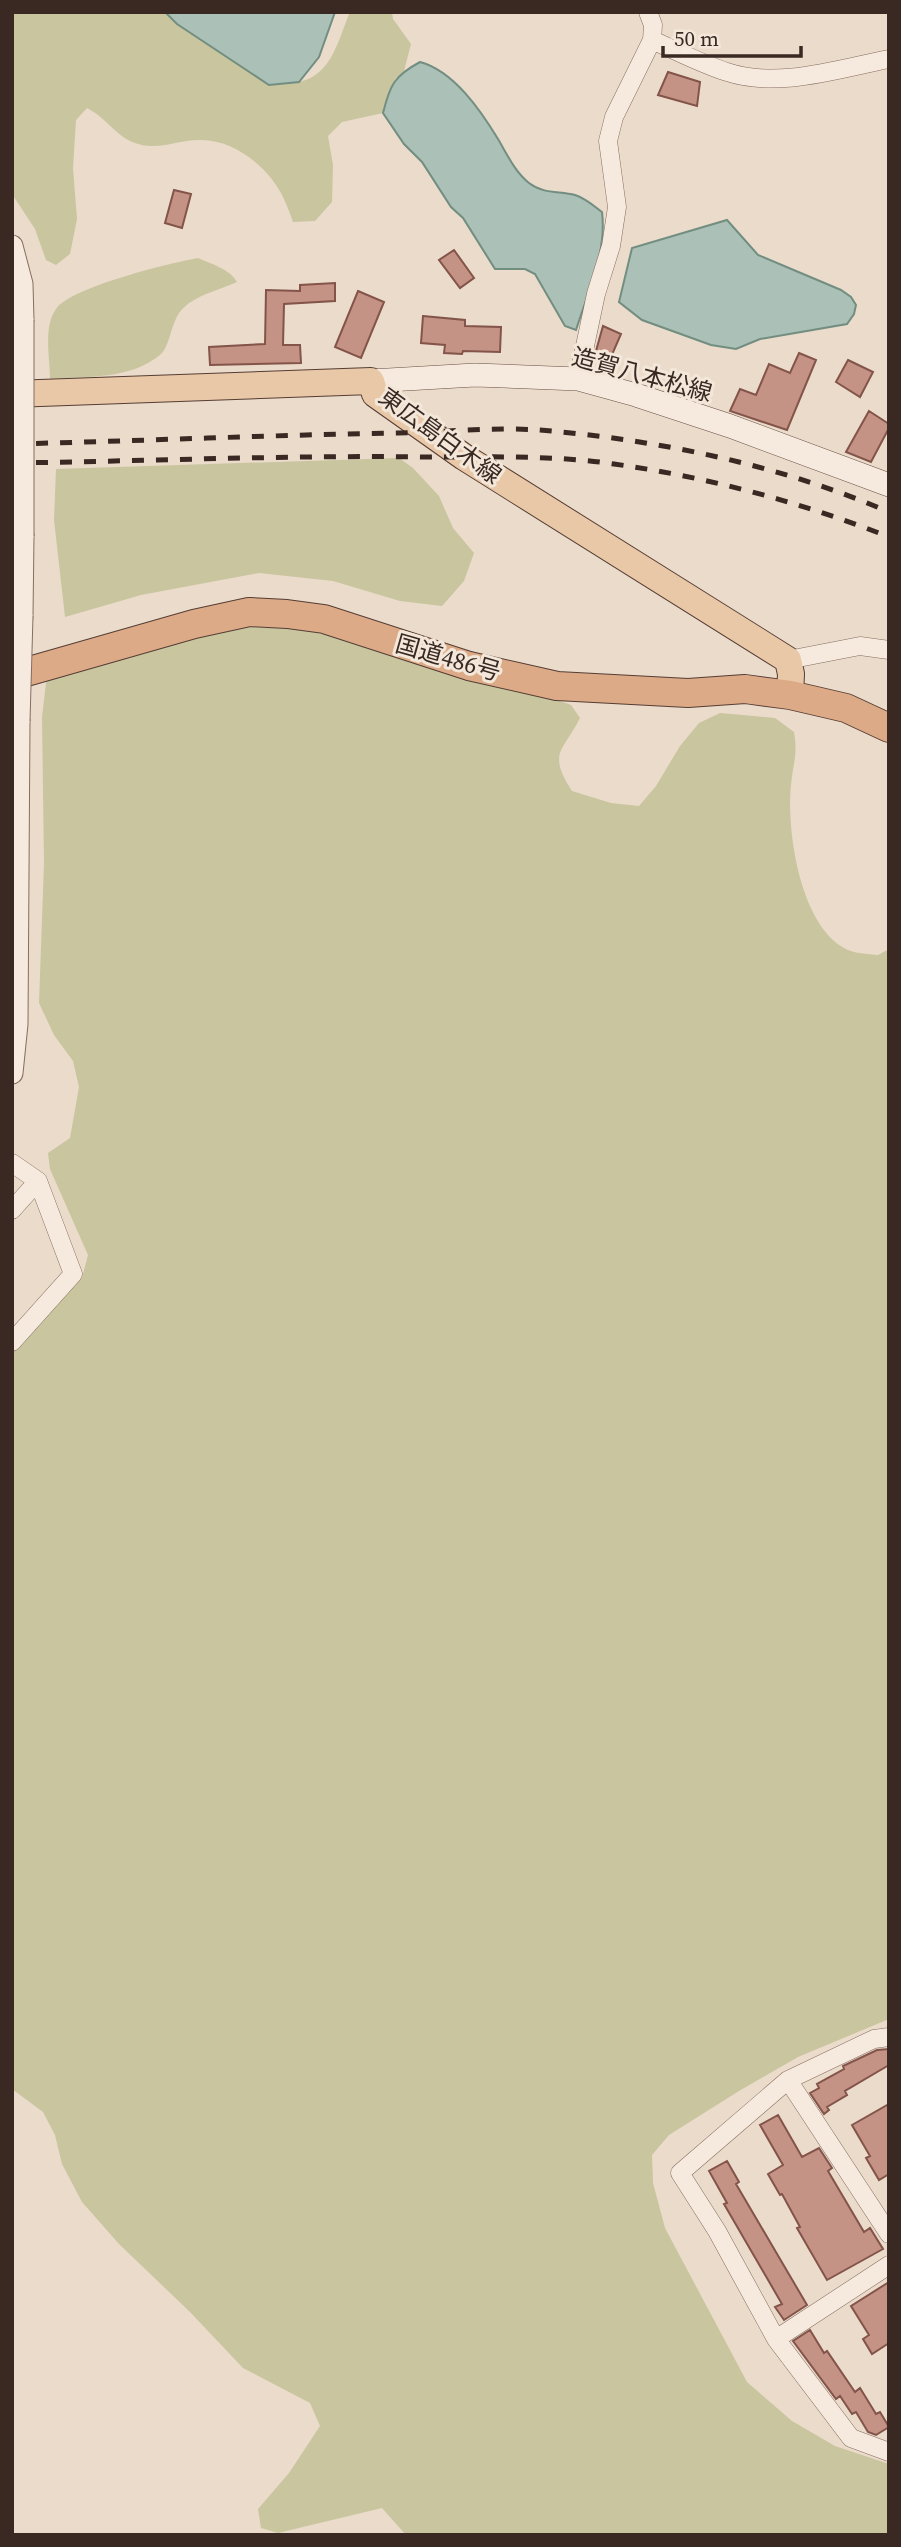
<svg xmlns="http://www.w3.org/2000/svg" width="901" height="2547" font-family="'Source Serif 4','Noto Sans JP',serif">
<style>
.green{fill:#c9c59f}
.water{fill:#abc0b6;stroke:#728e81;stroke-width:2}
.building{fill:#c59385;stroke:#835449;stroke-width:2}
.lines{fill:none;stroke-linecap:round;stroke-linejoin:round}
.minor-casing{stroke:#866d61;stroke-width:19}
.tertiary-casing{stroke:#866d61;stroke-width:23}
.secondary-casing{stroke:#684f44;stroke-width:24}
.primary-casing{stroke:#553d34;stroke-width:28}
.trunk-casing{stroke:#553d34;stroke-width:30}
.minor{stroke:#f6eade;stroke-width:18}
.tertiary{stroke:#f6eade;stroke-width:21}
.secondary{stroke:#f6eade;stroke-width:23}
.primary{stroke:#e9c8a8;stroke-width:26}
.trunk{stroke:#dcaa87;stroke-width:28}
.rail{stroke:#392922;stroke-width:5;stroke-dasharray:12 12;stroke-linecap:butt}
.tertiary-bridge-casing{stroke:#866d61;stroke-width:23;stroke-linecap:butt}
.tertiary-bridge{stroke:#f6eade;stroke-width:21}
.labels{text-anchor:middle;stroke-width:6;stroke-linejoin:round;paint-order:stroke}
.street-label{font-size:24px;fill:#392922;stroke:#f3e7da}
</style>
<rect width="100%" height="100%" fill="#ebdbcb"/>
<!-- green -->
<path class="green" d="M12 12H165L177 24 299 82C332 75 338 40 350 12H392L393 19 411 44 404 71 395 79 383 113 342 122 328 136 333 165 332 202 315 221 293 222C290 214 287 205 283 197 268 166 232 138 198 140 182 140 165 147 150 146 118 144 111 120 87 108L76 120 73 168 77 219 70 254 56 265 46 260 35 229 12 194Z
M198 258C211 264 230 269 237 282 215 292 184 297 175 321 170 331 169 347 160 355 129 380 87 376 50 379 50 358 43 327 56 309 71 287 170 263 198 258Z
M399 458 413 468 439 496 453 528 474 553 464 581 442 606 400 601 333 581 259 573 141 595 65 617 54 520 56 469Z
M230 624 322 626 497 678 571 705 580 718C563 752 547 752 572 791L611 803 639 806 656 786 680 746 699 723 720 713 775 718 794 732C798 755 793 763 791 785 786 831 801 933 851 951 859 954 870 954 878 955L889 949V2019L798 2057 739 2091 669 2135 652 2155 653 2183 665 2228 747 2382 792 2421 835 2446 889 2464V2535H406L382 2508 278 2533 261 2528 258 2509 289 2473 320 2426 310 2403 243 2368 190 2312 119 2244 82 2202 62 2164 55 2135 43 2112 12 2089V1340L52 1298 82 1278 88 1255 50 1169 48 1153 70 1138 79 1087 73 1061 54 1035 39 1003 44 863 42 717 47 675Z"/>
<!-- water -->
<path class="water" d="M165 12H335L319 57 299 82 269 85 177 24Z
M420 62C454 71 481 111 498 139 507 154 515 172 529 183 543 194 559 191 575 195 585 198 594 206 602 212 607 252 588 292 576 330L565 326 535 274 525 269H495L463 218 451 207 422 162 404 144 383 113C390 85 394 76 420 62Z
M727 220 758 255 841 290 851 297 856 305 854 314 847 324 760 339 736 349 711 345 642 320 619 302 632 248Z"/>
<!-- building -->
<path class="building" d="M668 72 700 82 697 106 658 95Z
M174 190 191 194 182 228 165 223Z
M454 250 474 278 460 288 439 260Z
M335 283V301L284 304 283 345H300L301 363 210 365 209 347 265 344 266 290 300 291V285Z
M358 291 384 302 361 358 335 347Z
M423 316 465 320V326L501 327 500 352 463 351 462 354 444 353 445 345 421 343Z
M603 326 621 334 611 357 596 351Z
M799 353 816 360 787 430 730 411 740 389 756 395 769 364 790 373Z
M848 360 873 372 860 397 836 382Z
M869 411 889 424V428L871 462 846 452Z
M889 2049V2065L845 2091 847 2095 827 2107 829 2110 824 2114 810 2093 819 2088 817 2084 844 2069 843 2066 877 2050Z
M889 2104V2174L879 2180 866 2158 870 2156 852 2125Z
M778 2115 802 2157 819 2148 832 2168 828 2171 864 2232 870 2228 883 2249 827 2280 797 2228 800 2227 782 2194 780 2195 768 2174 783 2165 760 2125Z
M727 2161 739 2182 736 2184 807 2305 784 2320 775 2307 782 2304 724 2204 727 2203 709 2171Z
M889 2282V2343L872 2354 863 2339 869 2335 851 2306Z
M810 2330 824 2353 827 2351 855 2392 860 2388 876 2414 880 2412 889 2427 876 2435 868 2432 856 2412 852 2414 840 2396 836 2399 793 2341Z"/>
<g class="lines">
<!-- minor casing -->
<g class="minor-casing">
<path id="minor" d="M652 40C677 51 702 64 727 72 778 89 838 69 889 59
M578 379 596 294 611 246 617 207 608 141 614 117 652 40 653 25 648 12
M788 660 860 646 889 650
M12 1163 38 1181 73 1274 12 1342
M12 1210 38 1181
M889 2037 874 2039 788 2080 680 2173 717 2231 776 2339 851 2438 889 2452
M788 2080 889 2234
M776 2339 889 2265"/>
</g>
<!-- tertiary casing -->
<g class="tertiary-casing">
<path id="tertiary" d="M12 246 22 284 23 320
M22 616 23 536
M12 1073 17 1024 19 721"/>
</g>
<!-- secondary casing -->
<g class="secondary-casing">
<path id="secondary" d="M371 381 475 375 578 379 636 395 730 426 889 485"/>
</g>
<!-- primary casing -->
<g class="primary-casing">
<path id="primary" d="M12 394 371 381 375 394 464 457 788 660 791 674 790 695"/>
</g>
<!-- trunk casing -->
<g class="trunk-casing">
<path id="trunk" d="M12 676 194 624 249 612 287 614 324 619 469 666 557 686 688 693 745 689 790 695 846 708 889 728"/>
</g>
<!-- minor -->
<use href="#minor" class="minor"/>
<!-- tertiary -->
<use href="#tertiary" class="tertiary"/>
<!-- secondary -->
<use href="#secondary" class="secondary"/>
<!-- primary -->
<use href="#primary" class="primary"/>
<!-- trunk -->
<use href="#trunk" class="trunk"/>
<!-- rail -->
<path class="rail" d="M12 444C141 441 269 435 398 433 444 432 495 427 540 430 659 440 780 465 889 512
M12 463C151 461 290 455 429 457 491 457 553 455 614 464 707 477 801 502 889 537"/>
<!-- tertiary-bridge casing -->
<g class="tertiary-bridge-casing">
<path id="tertiary-bridge" d="M23 536V320
M19 721 22 616"/>
</g>
<!-- tertiary-bridge -->
<use href="#tertiary-bridge" class="tertiary-bridge"/>
</g>
<g class="labels">
<!-- street labels -->
<g class="street-label">
<text transform="translate(642 375) rotate(15)" y="8">造賀八本松線</text>
<text transform="translate(440 436) rotate(36)" y="8">東広島白木線</text>
<text transform="translate(448 658) rotate(16)" y="8">国道486号</text>
</g>
</g>
<!-- border -->
<rect width="901" height="2547" fill="none" stroke="#392922" stroke-width="28"/>
<!-- scale -->
<path d="M663 46v10h138v-10" fill="none" stroke="#392922" stroke-width="3.5"/>
<text x="674" y="46" font-size="21" fill="#392922" stroke="#f3e7da" stroke-width="5" paint-order="stroke">50 m</text>
</svg>
